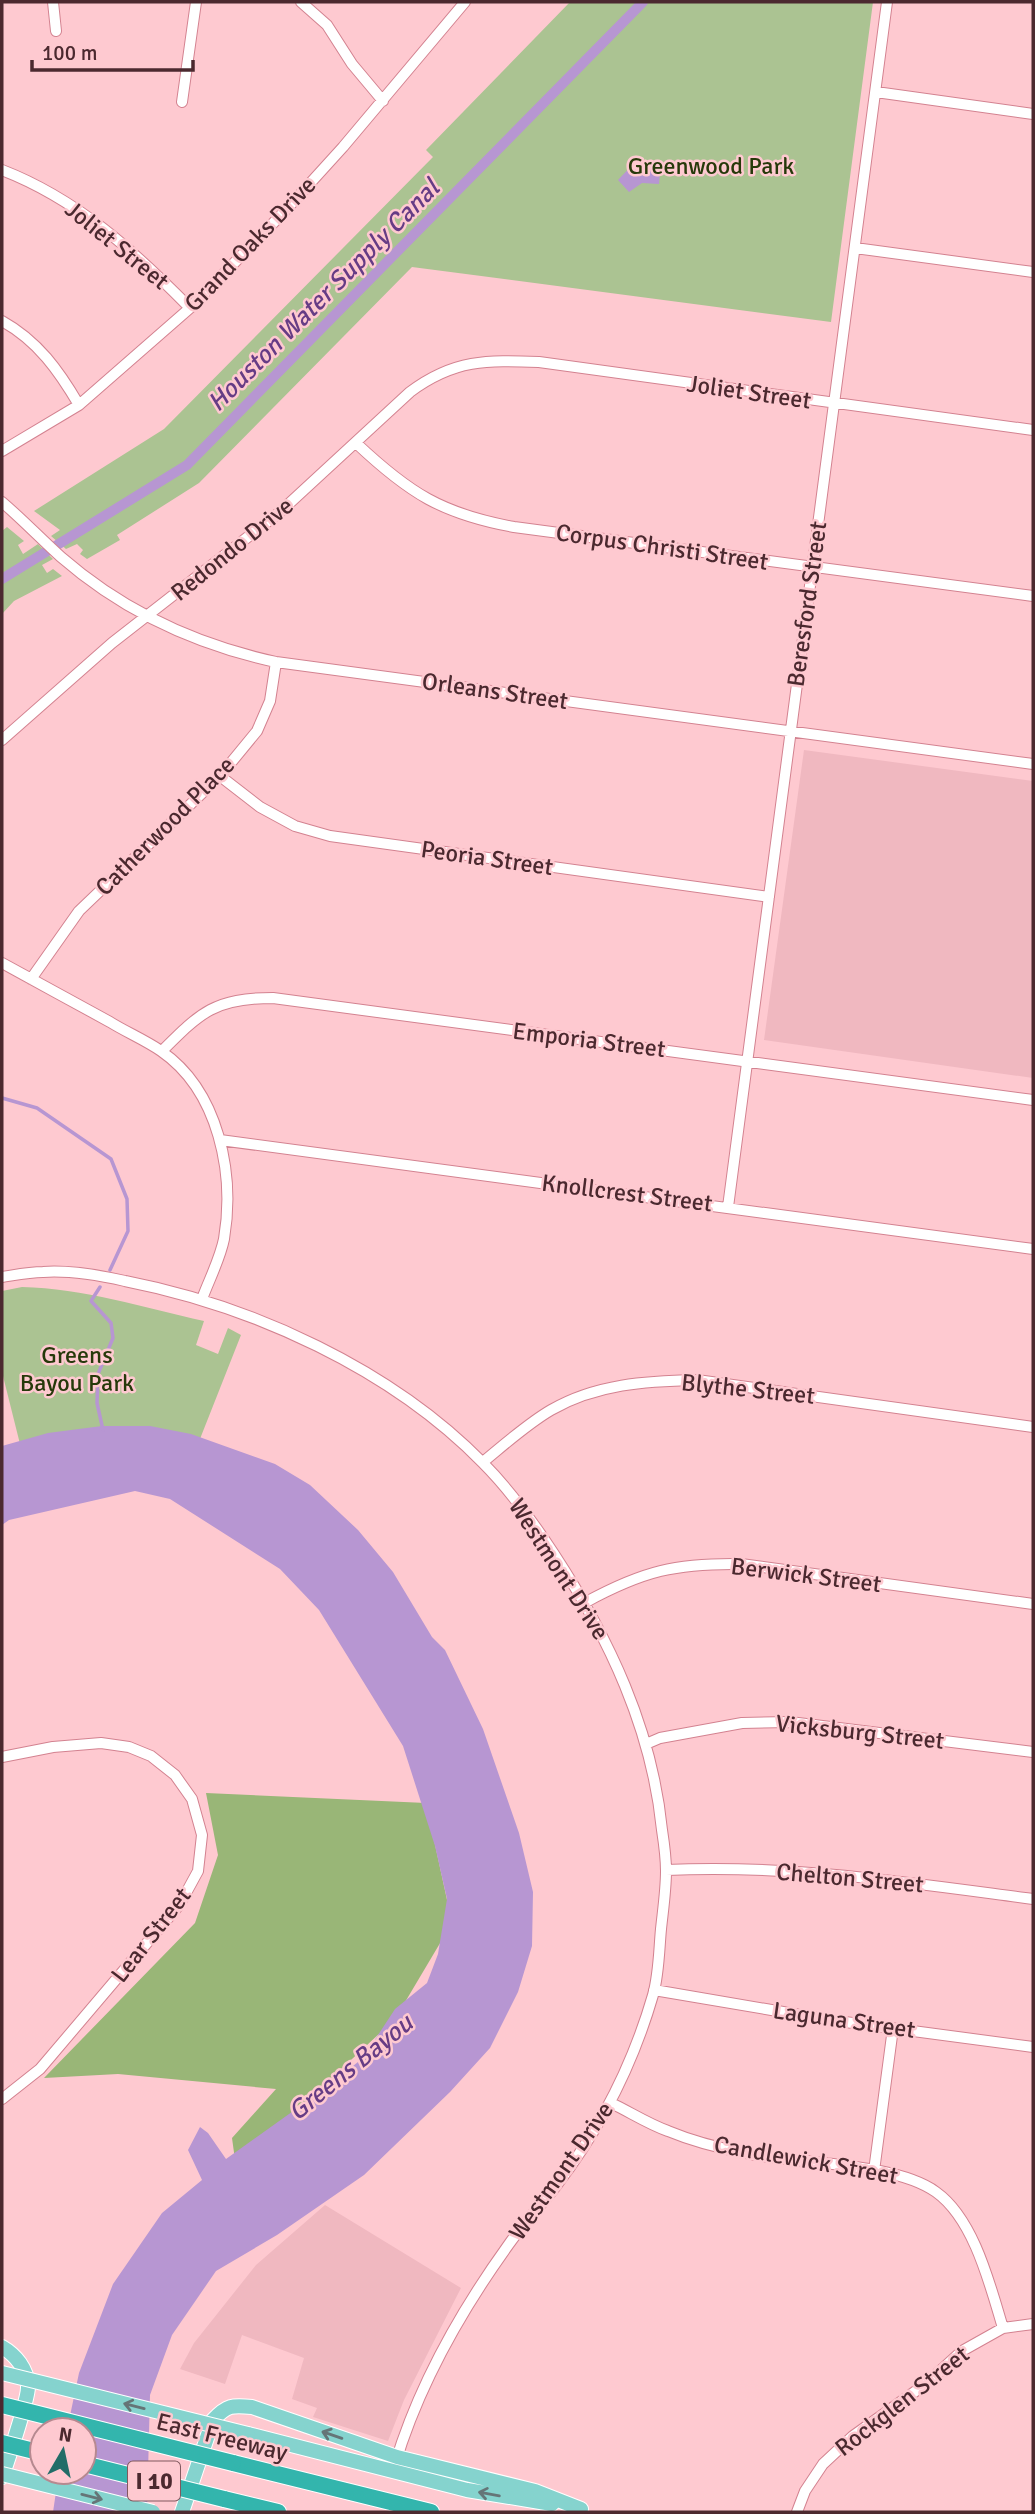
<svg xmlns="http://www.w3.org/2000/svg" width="1035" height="2514" font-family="Signika,sans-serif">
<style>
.built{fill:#f0b8c0}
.green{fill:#abc392}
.forest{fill:#99b677}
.water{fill:#b796d2}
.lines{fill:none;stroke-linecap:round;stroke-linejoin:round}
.stream{stroke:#b796d2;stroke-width:3.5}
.canal{stroke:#b796d2;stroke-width:10}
.minor-casing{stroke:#d38290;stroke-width:12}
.major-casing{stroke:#fff;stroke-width:16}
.highway-casing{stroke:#fff;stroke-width:18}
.minor{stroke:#fff;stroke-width:10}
.major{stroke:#85d3ce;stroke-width:14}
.highway{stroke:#33b5ad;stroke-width:16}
.major-bridge-casing{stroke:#fff;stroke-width:16;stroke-linecap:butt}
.highway-bridge-casing{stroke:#fff;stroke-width:18;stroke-linecap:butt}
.major-bridge{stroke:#85d3ce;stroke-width:14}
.highway-bridge{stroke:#33b5ad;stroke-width:16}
.oneway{stroke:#657577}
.labels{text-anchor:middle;stroke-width:5;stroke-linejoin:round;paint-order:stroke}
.shield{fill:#fec9d0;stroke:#81595f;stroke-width:2}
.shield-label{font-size:23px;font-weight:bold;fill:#4b292f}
.park-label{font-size:24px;fill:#26390a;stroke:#fec9d0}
.street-label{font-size:24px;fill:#4b292f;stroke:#fec9d0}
.water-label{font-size:26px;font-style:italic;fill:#663c85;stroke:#fec9d0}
</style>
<rect width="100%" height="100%" fill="#fec9d0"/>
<!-- built -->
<path class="built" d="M804 750 1033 781V1078L764 1040Z
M325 2205 461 2288 404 2400 388 2441 313 2417 317 2408 292 2399 304 2358 242 2335 225 2384 180 2369 194 2343 256 2265Z"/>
<!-- green -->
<path class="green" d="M570 2H873L831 322 412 267 199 483 117 535 120 540 87 559 80 554 83 550 77 544 66 549 51 536 60 530 34 511 164 429 433 157 426 150Z
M7 527 24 541 18 545 23 554 38 544 53 559 42 565 47 573 53 569 62 576 14 601 2 614V531Z
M22 1287C83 1288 144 1308 204 1321L196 1345 218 1354 228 1328 241 1335 196 1449 22 1452 2 1372V1291Z"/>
<!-- forest -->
<path class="forest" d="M206 1793 426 1803 452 1923 395 2019 236 2167 232 2138 276 2089 118 2074 44 2078 195 1923 218 1855Z"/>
<!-- water -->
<path class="water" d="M638 159 647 167 660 171 659 184 642 183 629 192 618 180Z
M102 1426H150L191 1434 275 1464 310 1485 358 1530 393 1572 432 1637 445 1650 483 1729 519 1833 533 1892 532 1946 518 1992 490 2048 450 2092 364 2175 277 2235 216 2271 172 2335 150 2395 147 2512H53L59 2472H84V2430H67L79 2373 113 2284 162 2213 202 2180 188 2150 200 2127 208 2133 226 2159 324 2089 363 2058 395 2009 427 1983 438 1954 447 1899 435 1846 403 1746 319 1610 280 1569 170 1499 135 1491 9 1520 2 1525V1446L48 1433Z"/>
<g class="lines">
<!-- stream -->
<path class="stream" d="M2 1098 37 1108 111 1159 127 1199 128 1231 110 1270
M100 1287 91 1301 111 1323 113 1338 98 1374 97 1403 103 1430"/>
<!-- canal -->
<path class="canal" d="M2 579 187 465 643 2"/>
<!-- minor casing -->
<g class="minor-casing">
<path id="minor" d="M53 2 56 31
M301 2 327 25 352 64 383 101
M876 92 1033 114
M182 102 196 2
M2 170C77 199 134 251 190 308
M855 248 1033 272
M2 321C38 341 59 371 79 405
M356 443C409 493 442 514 514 527L1033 596
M2 451 79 405 190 308 284 212 343 147 465 2
M2 502C23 520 41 539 61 557 123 611 197 645 276 662L1033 764
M2 740 112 643 280 512 410 392C454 359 487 360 539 362L1033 430
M220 776 260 807 295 826 330 836 769 897
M2 963C38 983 74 1002 110 1022 126 1032 145 1040 161 1051 219 1091 235 1174 224 1239 220 1259 209 1280 202 1299
M31 979 79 911 220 776 257 731 270 701 276 662
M162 1051C201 1012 215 998 273 998L1033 1100
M220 1140 1033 1249
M728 1207 887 2
M2 1277C15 1275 29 1272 43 1272 70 1270 98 1275 125 1281 253 1306 391 1369 483 1463 510 1490 533 1522 554 1554 609 1638 652 1729 662 1830 664 1843 666 1857 666 1871 666 1890 663 1910 661 1929 659 1950 659 1974 653 1995 633 2064 600 2129 556 2186 541 2206 523 2224 509 2244 460 2312 419 2384 395 2464
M483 1462C505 1444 527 1424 551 1410 596 1384 646 1381 697 1380L1033 1427
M586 1602C643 1571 676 1563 741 1564L1033 1604
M646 1744 660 1738 742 1723 790 1722 1033 1752
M2 1757 53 1747 101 1743 129 1747 151 1756 175 1775 192 1799 202 1835 198 1871 180 1904 40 2069 2 2099
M666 1870C790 1864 911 1883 1033 1899
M654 1990 830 2020 1033 2047
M611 2103C630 2112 648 2124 668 2131 692 2141 719 2148 745 2153 796 2164 895 2162 936 2192 974 2219 990 2285 1003 2328
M874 2171 893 2028
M797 2512 805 2491 823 2464 853 2436 927 2383 962 2351 1003 2328 1033 2324"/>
</g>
<!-- major casing -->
<g class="major-casing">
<path id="major" d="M2 2347C16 2355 27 2369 28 2386 29 2398 7 2462 2 2477
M248 2434 467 2490 552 2504
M182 2512 213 2420C227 2405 232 2405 252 2407L397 2457 535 2491 581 2509"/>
</g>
<!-- highway casing -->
<g class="highway-casing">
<path id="highway" d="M233 2463 431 2512
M224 2499 278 2512"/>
</g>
<!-- minor -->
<use href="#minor" class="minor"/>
<!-- major -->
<use href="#major" class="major"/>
<!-- highway -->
<use href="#highway" class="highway"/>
<!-- major-bridge casing -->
<g class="major-bridge-casing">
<path id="major-bridge" d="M2 2373 248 2434
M2 2474 153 2512"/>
</g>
<!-- highway-bridge casing -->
<g class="highway-bridge-casing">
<path id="highway-bridge" d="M2 2405 233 2463
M2 2443 42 2453
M84 2464 224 2499"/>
</g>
<!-- major-bridge -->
<use href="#major-bridge" class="major-bridge"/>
<!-- highway-bridge -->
<use href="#highway-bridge" class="highway-bridge"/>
</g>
<!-- one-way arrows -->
<defs><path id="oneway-shaft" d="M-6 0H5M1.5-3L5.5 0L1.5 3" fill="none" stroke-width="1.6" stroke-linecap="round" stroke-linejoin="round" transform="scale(1.75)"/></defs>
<g class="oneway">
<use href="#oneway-shaft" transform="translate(134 2406) rotate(-166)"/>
<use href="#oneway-shaft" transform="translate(332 2435) rotate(-161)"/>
<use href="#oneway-shaft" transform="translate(489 2494) rotate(-170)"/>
<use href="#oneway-shaft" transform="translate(92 2497) rotate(14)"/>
</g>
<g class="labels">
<!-- shield labels -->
<rect class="shield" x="128" y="2461.5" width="52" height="39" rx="5"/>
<g class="shield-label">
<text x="154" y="2489">I 10</text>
</g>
<!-- park labels -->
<g class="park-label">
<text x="711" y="174">Greenwood Park</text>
<text x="77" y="1363">Greens<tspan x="77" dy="28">Bayou Park</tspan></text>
</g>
<!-- street labels -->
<g class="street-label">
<text transform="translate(250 244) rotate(-46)" y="8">Grand Oaks Drive</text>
<text transform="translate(117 245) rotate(39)" y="8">Joliet Street</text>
<text transform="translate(749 392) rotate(8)" y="8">Joliet Street</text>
<text transform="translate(662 547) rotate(8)" y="8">Corpus Christi Street</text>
<text transform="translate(232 549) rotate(-39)" y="8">Redondo Drive</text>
<text transform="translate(807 604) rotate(-82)" y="8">Beresford Street</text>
<text transform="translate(495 691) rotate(8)" y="8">Orleans Street</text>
<text transform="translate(165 826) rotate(-45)" y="8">Catherwood Place</text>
<text transform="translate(487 858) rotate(8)" y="8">Peoria Street</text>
<text transform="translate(589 1040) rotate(7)" y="8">Emporia Street</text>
<text transform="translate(627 1193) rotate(7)" y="8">Knollcrest Street</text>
<text transform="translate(748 1389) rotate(6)" y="8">Blythe Street</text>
<text transform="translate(559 1569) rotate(57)" y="8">Westmont Drive</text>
<text transform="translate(806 1575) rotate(7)" y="8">Berwick Street</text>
<text transform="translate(860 1732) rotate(6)" y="8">Vicksburg Street</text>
<text transform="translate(850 1878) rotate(5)" y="8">Chelton Street</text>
<text transform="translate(151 1935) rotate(-52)" y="8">Lear Street</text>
<text transform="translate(844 2020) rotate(8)" y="8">Laguna Street</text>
<text transform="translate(806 2160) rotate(10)" y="8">Candlewick Street</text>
<text transform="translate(561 2171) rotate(-55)" y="8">Westmont Drive</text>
<text transform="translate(902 2401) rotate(-38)" y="8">Rockglen Street</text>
<text transform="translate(222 2437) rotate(14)" y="8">East Freeway</text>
</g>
<!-- water labels -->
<g class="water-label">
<text transform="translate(323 295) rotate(-45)" y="9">Houston Water Supply Canal</text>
<text transform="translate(350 2067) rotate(-39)" y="9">Greens Bayou</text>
</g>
</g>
<!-- border -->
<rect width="1035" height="2514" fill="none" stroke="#4b292f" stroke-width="7"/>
<!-- north arrow -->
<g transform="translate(63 2451) rotate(9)"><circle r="33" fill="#fec9d0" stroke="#b68990" stroke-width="2"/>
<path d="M0-5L12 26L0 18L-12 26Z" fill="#226d68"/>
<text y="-10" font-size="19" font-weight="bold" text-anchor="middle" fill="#4b292f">N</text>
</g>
<!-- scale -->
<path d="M32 60v10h161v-10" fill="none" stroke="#4b292f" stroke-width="3.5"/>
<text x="42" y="60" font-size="21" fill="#4b292f" stroke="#fec9d0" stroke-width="5" paint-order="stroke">100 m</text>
</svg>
